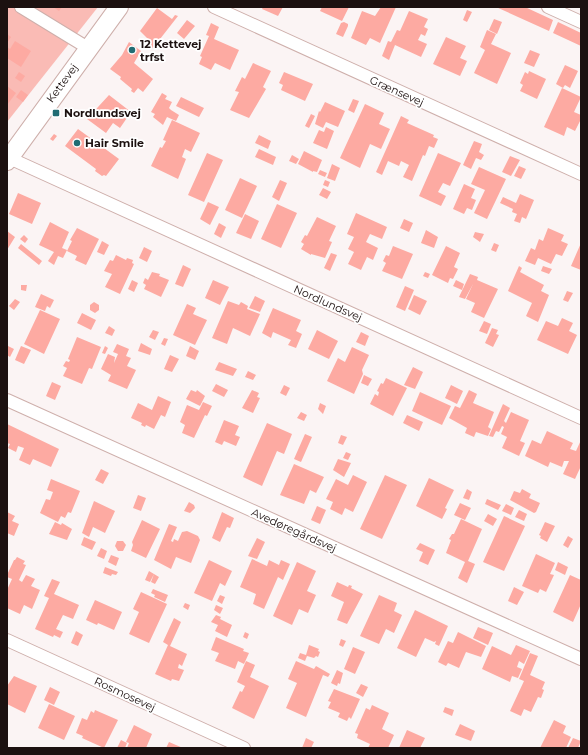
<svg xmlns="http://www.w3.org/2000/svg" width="588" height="755" font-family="Montserrat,sans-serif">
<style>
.green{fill:#fabbb5}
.building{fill:#fdaaa2}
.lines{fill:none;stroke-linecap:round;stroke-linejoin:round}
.street-casing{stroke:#ceafab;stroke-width:14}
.secondary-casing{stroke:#ceafab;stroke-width:20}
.street{stroke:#fff;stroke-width:12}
.secondary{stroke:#fff;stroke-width:18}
.poi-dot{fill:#216c73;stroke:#fff;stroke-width:1.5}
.labels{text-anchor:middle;stroke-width:3.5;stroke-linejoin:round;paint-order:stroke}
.poi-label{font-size:11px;font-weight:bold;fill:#1c1110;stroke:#fff;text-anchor:start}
.street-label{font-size:11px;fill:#1c1110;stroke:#fff}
</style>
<rect width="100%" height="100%" fill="#fbf4f4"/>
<!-- green -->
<path class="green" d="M7 7H98L7 122Z"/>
<!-- building -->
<path class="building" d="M53 7H62L59 11Z
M263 7H283L278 16 262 9Z
M322 7H349L342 21 320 11Z
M381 7H396L380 43 370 38 366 45 351 38 362 11 375 16Z
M496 7H525L553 20 549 31Z
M157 8 172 19 175 15 178 16 153 48 146 42 148 39 140 31Z
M467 10 472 12 467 22 463 20Z
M409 11 428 19 424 27 428 29 425 36 421 34 418 40 427 44 421 57 395 45 389 60 382 56 388 41 391 42 397 30 400 31Z
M494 19 502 22 497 34 489 30Z
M187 20 195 26 184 39 177 33Z
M344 22 348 24V26L343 37 336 34 341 23Z
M558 22 581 33V46L553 33Z
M211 23 219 27 214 39 239 50 230 70 215 63 211 70 199 64 202 57 200 56 209 36 206 35Z
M487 30 496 34 491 44 511 53 497 84 474 73 485 50 480 47Z
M7 34 11 37 7 43Z
M446 37 466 46 460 58 467 61 460 76 433 64Z
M15 41 31 51 21 67 7 58V47L10 49Z
M129 42 141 51 134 63 153 79 143 92 138 88 134 93 131 91 132 89 120 79 121 77 110 69 122 55Z
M530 50 540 54 534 67 524 63Z
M253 63 271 71 263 87 266 89 249 118 230 110 239 92 235 91 242 77 245 79Z
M565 65 578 71 570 88 565 85 563 88 556 84Z
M529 71 546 79 537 99 520 91 523 85 520 83 525 72 528 74Z
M19 72 25 76 21 82 15 78Z
M284 72 313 84 305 101 281 90 283 85 279 83Z
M7 86 16 93 7 105Z
M562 88 581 97 574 112 581 115V119L575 131 567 127 564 136 544 127Z
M21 90 28 95 23 102 16 97Z
M162 93 167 96 165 99 172 102 169 108 171 110 179 115 176 121 167 117 163 125 153 117 155 114 151 112Z
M109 95 131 112 120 128 113 123 106 133 87 119Z
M181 97 204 108 199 117 176 106Z
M353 99 359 101 354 113 348 110Z
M325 102 345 111 338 127 326 122 323 128 315 124 319 111 320 112Z
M365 104 384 113 379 124 390 129 381 149 370 144 360 168 340 158Z
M311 114 315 116 309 128 305 126Z
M401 116 409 120 407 123 434 135 433 137 438 139 434 148 429 146 425 156 423 155 412 181 403 177 409 165 401 161 399 166 388 161 382 175 376 172Z
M172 120 200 133 191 152 185 149 182 157 186 159 178 179 151 166 160 147 162 148 166 141 163 140Z
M326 127 334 131 327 149 313 143 319 130 324 132Z
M78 129 119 159 106 176 104 175 102 176 95 171 96 169 65 146Z
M54 134 57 136 53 141 50 139Z
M259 135 271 141 268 149 255 143Z
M474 141 482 144 479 152 484 155 481 160 476 158 471 169 463 165Z
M259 149 276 157 273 165 255 157Z
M304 151 322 160 317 172 313 171V172L298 164Z
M207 153 223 160 204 202 188 195Z
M438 153 461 163 450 186 443 183 438 192 446 196 441 206 419 196Z
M292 155 299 159 296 164 289 161Z
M510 156 520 160 511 176 502 172Z
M332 164 340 168 335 181 327 178Z
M519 166 526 169 521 179 514 176Z
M479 167 506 179 487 219 474 213 485 190 471 184Z
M320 170 327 173 325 177 318 174Z
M240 178 257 186 242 218 225 210Z
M280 180 287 183 279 201 272 197Z
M325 180 330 182 328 187 323 185Z
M464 184 475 189 471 198 476 200 472 210 467 208 464 214 453 209Z
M323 188 331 192 327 199 319 195Z
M18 193 41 203 32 224 9 214Z
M520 194 534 200 526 219 522 217 520 223 514 221 517 214 512 212 513 209 500 203 503 197 516 203Z
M208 202 219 207 210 225 200 219Z
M277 204 297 213 281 248 261 239Z
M356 213 387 227 382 239 370 234 366 242 378 248 373 260 367 257 361 270 348 264 354 252 348 249 354 237 347 234Z
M245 214 259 221 251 239 236 233Z
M317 217 336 226 329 241 332 242 325 258 311 254V255L301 249 304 244 301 242 305 235 307 236Z
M404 219 413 223 409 232 400 228Z
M50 222 69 232 62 248 67 250 63 258 58 256 54 265 48 261 54 252 39 245Z
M219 223 226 227 221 238 214 234Z
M77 228 99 239 86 265 75 260 77 256 67 251 72 241 70 240Z
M548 228 564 235 561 241 568 244 562 256 556 254 551 264 538 258 535 265 525 261 531 248 535 250 539 239 543 241Z
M426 230 438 237 434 248 421 243Z
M7 231 15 237 7 250Z
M475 232 484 234 480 242 473 237Z
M24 235 28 239 25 243 20 239Z
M102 241 109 245 104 255 97 252Z
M494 243 499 245 496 252 491 250Z
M581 243V270L571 266Z
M21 244 42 261 39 265 18 248Z
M393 246 413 254 402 279 382 271 386 263 383 261 386 255 389 256Z
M446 246 460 253 454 267 458 269 453 279 450 278 448 283 432 275Z
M144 247 152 251 147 262 139 258Z
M331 253 337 255 330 271 324 268Z
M116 255 126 260 127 258 133 260 132 263 134 264 120 294 105 287 112 274 104 271 110 260 113 261Z
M183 265 191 269 183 287 175 284Z
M519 266 522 268 520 272 544 285 541 291 549 295 538 322 526 316 532 303 508 291Z
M543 266 552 269 549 274 541 271Z
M152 272 160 274 159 276 169 280 161 297 144 289 146 285 143 283 145 278 148 280Z
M425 272 430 274 428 278 423 276Z
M470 274 478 277 477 280 498 289 484 318 471 312 475 303 466 299 473 284 465 299 459 297Z
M132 280 138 283 134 292 128 289Z
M213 280 229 287 220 305 205 298Z
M456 280 464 284 462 290 453 286Z
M21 285H27L26 291 21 290Z
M405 286 414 290 405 311 396 307Z
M567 291 573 293 568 302 563 300Z
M41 294 54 300 50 308 47 306 45 311 35 307Z
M414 295 427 301 420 315 408 309Z
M255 296 265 301 260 312 249 308Z
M15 299 20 302 14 310 9 306Z
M228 301 239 305 241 302 248 306 247 309 260 314 250 336 233 328 227 344 212 338Z
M94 302 99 305V310L95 313 90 310V305Z
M187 304 196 308 193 314 207 320 195 345 173 335Z
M273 308 301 320 296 331 302 334 296 348 288 345 291 340 273 332 271 338 262 333Z
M40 310 60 319 44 354 24 344Z
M82 313 96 320 91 330 77 323Z
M562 318 573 323 569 331 577 335 568 354 537 340 546 321 558 326Z
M484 321 491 324 487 334 479 331Z
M109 326 115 330 112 336 105 333Z
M492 328 498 330 496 334 499 335 493 347 485 343Z
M153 330 159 332 155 340 149 337Z
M317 330 338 341 329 359 308 349Z
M361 332 369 336 365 346 356 342Z
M77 337 101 347 92 369 89 368 82 384 63 376 67 368 63 366 66 361 69 362 70 360 68 359Z
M164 338 168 339 165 346 161 344Z
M141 343 152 349 150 355 138 351Z
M117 344 129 349 126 356 131 358 127 366 136 370 127 389 108 381 111 375 101 369 108 354 115 357 114 363 118 354 113 352Z
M8 346 14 349 10 357 7 355Z
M21 346 31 350 24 364 15 360Z
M105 346 108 348 105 354 102 353Z
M190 346 199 351 195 360 186 356Z
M352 347 369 355 362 370 363 374 354 394 327 381 338 358 345 362Z
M170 355 179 359 172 372 164 369Z
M219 362 237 369 233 376 215 370Z
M413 367 423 372 415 389 404 385Z
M248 371 256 375 253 380 245 377Z
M364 375 372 379 368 386 361 383Z
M386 378 407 388 393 416 370 404 375 394 378 396 379 392 377 391 381 383 383 384Z
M52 382 61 386 55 400 46 396Z
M216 384 228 390 224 397 212 391Z
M284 385 290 388 286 396 280 393Z
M451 385 463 391 457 404 445 398Z
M191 390 196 392 197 390 205 396 200 406 186 399Z
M252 390 259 393 257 397 260 398 253 413 242 408Z
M469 390 477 394 473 403 494 412 488 427 491 429 488 436 476 432 474 437 465 433 467 428 449 418 455 406 460 408Z
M420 392 451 406 442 425 412 411Z
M158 396 171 402 165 417 161 415 154 429 146 425 145 427 141 425 142 423 131 418 138 403 152 410Z
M203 402 212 406 207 416 205 415 194 438 182 433 185 425 180 422 187 405 199 410Z
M320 403 326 406 323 414 318 409Z
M503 404 510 408 504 421 506 423 511 412 529 420 520 441 525 443 519 456 502 448 507 437 501 434 504 427 502 426 499 432 496 431 493 437 489 436Z
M301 412 307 415 304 421 297 418Z
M407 415 423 422 419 431 403 423Z
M224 420 239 426 235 435 240 437 236 446 224 441 222 445 215 442Z
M267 423 292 434 284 454 277 451 262 486 243 477Z
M7 424 59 449 51 467 33 459 30 465 19 460 24 448 18 446 16 452 8 448 10 444 7 443Z
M547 431 573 443 570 449 576 451 581 440V466L575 479 563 474 569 461H564L562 467 550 462 548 467 525 456 532 440 541 444Z
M305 434 312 437 301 462 294 459Z
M341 435 347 437 343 445 338 443Z
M346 452 351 454 348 460 343 458Z
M338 459 351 463 344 477 333 470Z
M294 464 324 477 316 493 310 490 304 504 280 495Z
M101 469 109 473 103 484 95 480Z
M353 475 367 482 353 512 345 508 342 515 330 509 333 502 326 499 336 479 348 485Z
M385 475 407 485 382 539 360 529Z
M429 478 454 490 445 508 447 509 442 519 416 506Z
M51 479 80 491 71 513 68 512 65 518 61 516 58 522 40 513 46 499 50 500 53 492 47 490Z
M467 489 472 492 469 500 463 498Z
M522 489 531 494 529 498 540 503 536 512 534 513 510 500 514 491 520 493Z
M138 495 146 498 141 511 133 508Z
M487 499 501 505 498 510 485 504Z
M94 501 115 511 105 533 93 527 89 537 82 533Z
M189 502 194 505 195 508 190 513 184 511Z
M460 503 471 508 465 520 454 515Z
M506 504 514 508 511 515 502 511Z
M317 506 326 510 320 524 311 520Z
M519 510 527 514 524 521 515 517Z
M7 512 15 516 12 521 19 524 14 536 7 533Z
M222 512 234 518 230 528 227 527 220 542 212 538Z
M488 514 497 519 493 526 484 521Z
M504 516 525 526 504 571 483 562Z
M461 519 482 529 468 561 475 564 467 583 458 578 465 562 446 553 451 540 449 539 452 534H454Z
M142 520 160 529 146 558 131 551 133 545 132 542Z
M55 522 61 525 62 523 72 529 67 540 49 534Z
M545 522 555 526 547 542 540 538 541 536 539 535Z
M169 524 177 527 171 541 173 542 174 539 178 541 182 532 187 531 198 536 200 540 191 563 176 557 171 569 154 560Z
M568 536 573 539 568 548 563 545Z
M84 537 96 542 92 550 81 545Z
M257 538 265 542 257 559 248 556Z
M117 541H123L126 545 123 551H118L115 546Z
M420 543 435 550 428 565 419 561 423 552 416 549Z
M101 548 107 551 104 559 97 556Z
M536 554 555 563 550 574 554 575 546 592 540 589 538 593 522 586Z
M111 555 119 558 116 566 108 562Z
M17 557 25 561 23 564 26 565 19 580 22 582 26 575 35 579 31 586 40 590 32 609 24 605 20 614 7 608V590L12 579 7 577V575L14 560H15Z
M252 559 267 566 269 560 279 565 281 560 290 564 283 580 278 577 264 609 253 604 256 594 240 587Z
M209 560 232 571 225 586 220 583 212 601 194 593Z
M297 562 316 571 307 591 316 595 308 613 299 609 292 625 273 616Z
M558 562 568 567 565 575 555 570Z
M105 567 118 572 116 575 112 574 111 576 103 573Z
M149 571 154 574 150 582 145 580Z
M154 574 159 577 155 584 151 582Z
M570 575 581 580V604L573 622 553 612Z
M52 579 60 582 54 594 79 605 73 619 63 615 56 629 63 632 60 638 54 635 53 637 35 629 49 598 44 596Z
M337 582 348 587 349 585 352 586 351 588 363 594 347 624 337 620 344 602 331 596Z
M514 587 524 592 517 605 508 601Z
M153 589 168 595 165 602 154 597 155 595 151 593Z
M141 592 167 604 149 643 129 634 139 612 133 609Z
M220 595 225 597 222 604 217 601Z
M379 595 397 603 394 611 402 615 394 633 386 629 379 644 360 636Z
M95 600 122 612 114 630 98 623 97 625 86 620Z
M185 603 190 605 188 610 183 607Z
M216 605 223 608 220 614 214 610Z
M415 610 448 626 439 646 435 644 436 641 434 642 425 638 416 657 397 648Z
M216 615 221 617 220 619 232 625 227 637 215 631 218 625 211 622Z
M174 618 181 622 170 646 187 654 182 666 179 664 178 668 184 670 179 681 172 679 171 681 155 674 168 645 163 642Z
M478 627 493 633 488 645 473 638Z
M76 631 83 635 78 646 71 643Z
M245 632 249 634 247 639 243 637Z
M458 632 486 646 481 657 466 652 459 668 448 663 446 666 438 662 448 641 453 643Z
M216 637 244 649 243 651 249 653 244 664 238 661 235 669 215 661 219 653 211 650Z
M341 639 346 641 343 647 339 645Z
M309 645 319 649 318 651 320 652 318 657 316 656 314 658 307 656 305 661 298 658 300 653 306 655Z
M516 645 530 651 524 664 519 661 517 667 522 669 518 678 512 676 510 682 482 669 492 646 511 655Z
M353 647 365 652 355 674 344 669Z
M530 653 538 656 530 675 545 682 542 689 544 690 541 698 538 697 531 712 524 709 521 716 510 711 524 681 519 679Z
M246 661 255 665 250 677 269 686 254 719 232 708 240 691 242 692 245 686 237 682Z
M296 661 314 669 316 666 330 674 328 677 323 675 306 717 286 708 297 683 288 679Z
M337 670 343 673 340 684 338 683 337 686 331 683Z
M14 676 37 686 25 713 7 704V686Z
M361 684 368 687 363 697 356 693Z
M50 687 60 692 54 705 44 700Z
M334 689 360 699 351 719 349 717 347 721 338 717 340 713 328 708 331 702 328 701Z
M49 704 75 716 64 740 38 728Z
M372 705 389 713 382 729 394 735 388 748H368L370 744 357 738 358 734 355 733 366 708 370 710Z
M445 707 454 710 452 716 443 712Z
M95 710 118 720 104 748 82 738 83 736 76 733 82 718 87 720 91 711 94 713Z
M554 720 566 726 563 733 571 737 566 748H540Z
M460 724 475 731 471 741 455 735Z
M134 725 152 734 146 748H127L129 743 126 742Z
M407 730 425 738 420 748H399Z
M306 738 314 742 311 748H302Z
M573 738 581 741 578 748H568Z
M121 740 127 743 125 748H117Z
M169 742 183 748H166Z"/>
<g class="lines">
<!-- street casing -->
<g class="street-casing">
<path id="street" d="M21 7 88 48
M214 7 581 174
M548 7 581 22
M7 157 581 418
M7 400 581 659
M7 640 244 748"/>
</g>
<!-- secondary casing -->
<g class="secondary-casing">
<path id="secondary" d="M7 161 119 7"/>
</g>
<!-- street -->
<use href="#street" class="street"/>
<!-- secondary -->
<use href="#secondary" class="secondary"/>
</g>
<!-- markers -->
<g class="poi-dot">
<circle cx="132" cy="50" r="4"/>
<rect x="52" y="109" width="8" height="8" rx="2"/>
<circle cx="77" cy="143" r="4"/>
</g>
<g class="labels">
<!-- poi labels -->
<g class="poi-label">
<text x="140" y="48">12 Kettevej<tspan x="140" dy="13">trfst</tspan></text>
<text x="64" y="117">Nordlundsvej</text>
<text x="85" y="147">Hair Smile</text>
</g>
<!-- street labels -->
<g class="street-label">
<text transform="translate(62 83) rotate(-54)" y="4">Kettevej</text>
<text transform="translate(397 91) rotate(24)" y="4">Grænsevej</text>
<text transform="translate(328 303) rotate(24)" y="4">Nordlundsvej</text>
<text transform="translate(294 530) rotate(24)" y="4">Avedøregårdsvej</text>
<text transform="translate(125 694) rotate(25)" y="4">Rosmosevej</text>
</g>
</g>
<!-- border -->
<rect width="588" height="755" fill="none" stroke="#1c1110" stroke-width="16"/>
</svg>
